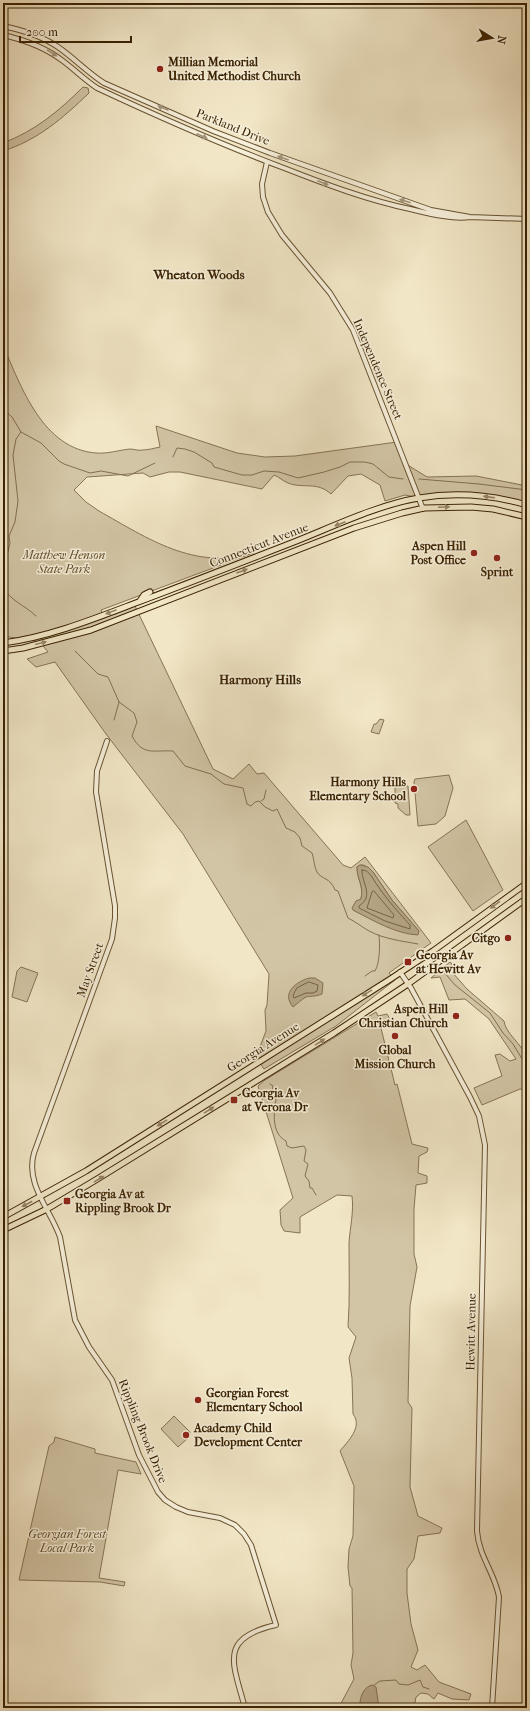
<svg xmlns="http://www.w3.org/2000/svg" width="530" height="1711" font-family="'IM FELL French Canon',serif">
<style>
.green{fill:#d2c5a5;stroke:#867453;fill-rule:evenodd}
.water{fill:#b3a383;stroke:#836f4f}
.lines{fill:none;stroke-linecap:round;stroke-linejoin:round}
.shore{stroke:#766242;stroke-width:1}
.stream{stroke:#836f4f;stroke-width:1}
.tertiary-casing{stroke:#685332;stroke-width:6}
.primary-casing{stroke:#3a2201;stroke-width:7}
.tertiary{stroke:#f6efda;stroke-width:4}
.primary{stroke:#f1e6c6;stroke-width:5}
.oneway{fill:#a19378}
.oneway2{fill:#968464}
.poi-dot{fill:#8f2418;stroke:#f6efda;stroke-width:1.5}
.labels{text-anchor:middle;stroke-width:3;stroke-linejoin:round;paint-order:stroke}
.poi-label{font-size:12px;font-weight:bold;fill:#3a2201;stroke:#f6efda;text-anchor:start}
.street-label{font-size:12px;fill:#3a2201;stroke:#f6efda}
.park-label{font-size:12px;font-style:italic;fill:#604b2a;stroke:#f6efda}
.neighbourhood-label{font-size:13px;font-weight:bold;fill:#3a2201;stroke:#f6efda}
</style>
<rect width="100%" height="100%" fill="#f1e6c6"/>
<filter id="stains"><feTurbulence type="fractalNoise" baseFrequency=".005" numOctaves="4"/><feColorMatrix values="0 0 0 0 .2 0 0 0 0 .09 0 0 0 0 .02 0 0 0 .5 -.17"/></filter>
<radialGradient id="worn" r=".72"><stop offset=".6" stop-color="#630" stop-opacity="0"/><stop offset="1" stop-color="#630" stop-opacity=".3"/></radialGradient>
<!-- green -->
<path class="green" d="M83 87 88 88 89 93C63 118 38 140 3 151V143C35 131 59 111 83 87Z
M3 345C21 387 43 449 96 453 108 454 119 450 130 449 134 449 138 451 142 450 148 450 155 448 160 447L156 426 237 453 265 457 295 456 397 442 406 464 427 477 476 476 527 486V505L481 496 420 498 405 495 385 501 380 485 361 474 348 476 331 494C317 481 303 489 288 483 283 481 279 477 274 475L262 489 180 472H169L150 477 143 473 87 477 74 490 86 502 99 511C147 538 195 571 253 553L101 610 104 618 135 606 213 769 233 779 249 764 257 774 264 773 343 865 351 868 365 857 431 943 389 973 395 980 336 1026 264 1069 256 1057 266 1031 265 1010 267 1005 269 974 183 834 106 734 55 662 36 667 27 659 48 652 40 642 3 636ZM360 865H364L373 872 392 900 419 931 412 934 384 925 353 910 356 902 361 899C364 885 357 880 357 867Z
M380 719 384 720 379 734 371 732 374 724H376Z
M449 775 453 788 445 816 436 824 418 826 414 782 415 779Z
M395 786H408L410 815H406L398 808V804L395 803Z
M466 820 503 890 473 911 428 847Z
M450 962 452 964V972L467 989 504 1021C505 1033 523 1045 527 1058 530 1067 527 1080 527 1090L520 1089 482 1105 474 1088 502 1076 495 1055 500 1054 510 1061 516 1059 489 1019 465 999 449 1000 440 977 431 978Z
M21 967 38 973 27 1002 12 997 17 971Z
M376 1012 378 1016 387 1014 390 1019 380 1024 379 1020 395 1085 397 1084 412 1144 428 1148 427 1152 419 1156 418 1173 427 1176V1183L416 1185 414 1209V1254L417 1267 410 1306 408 1402 412 1408 410 1487 418 1516 442 1528 440 1533 418 1536 414 1559 407 1569V1593L411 1624 418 1650 411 1667 417 1670 425 1665 439 1682 471 1694 469 1700 452 1699 438 1693 434 1699 428 1694 421 1693 416 1697 414 1708H340L339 1707 354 1679 351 1665 353 1653 352 1588 350 1586 348 1567 349 1549 353 1536 354 1486 340 1451C348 1441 363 1427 353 1414L352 1378 349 1358 356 1337 348 1327C350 1299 349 1271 349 1243 350 1227 354 1212 352 1196L337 1195 300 1217V1233L284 1231 281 1225 280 1210 293 1198 258 1086 265 1080Z
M174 1416 190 1432 189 1437 178 1447 161 1429Z
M55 1437 95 1449V1453L136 1462 141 1474 118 1470 99 1578 125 1582 124 1586 100 1582 19 1580 49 1446 54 1442Z"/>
<!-- water -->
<path class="water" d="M360 865 368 867 373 872 392 900 419 931 418 935C396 934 372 920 353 910L352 908 356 901 361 899C364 885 357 880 357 867Z
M309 978H315L323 983 322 994C315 997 309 996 306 997 301 1000 298 1003 293 1007 281 993 296 982 309 978Z
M372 1685 376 1687 379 1708H360C359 1699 363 1687 372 1685Z"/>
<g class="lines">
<!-- shore -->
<path class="shore" d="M362 870C367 870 369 873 372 877 383 895 396 910 410 925V929L385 921 359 908V906C375 896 361 882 362 870Z
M374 891 394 915 393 918 367 908 372 892Z
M309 982 318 985 317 991 313 993H306L294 998 293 995 297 988Z"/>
<!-- stream -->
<path class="stream" d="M3 409 12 417 21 432 16 439 13 455 18 501 15 522 9 536 10 543 6 560 3 564
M21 432 41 443 59 461 64 464 90 473 101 471 128 476 155 463
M173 457 177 448 185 449 194 452 212 463 214 467 242 475H252L264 471 279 472 298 478 324 472 340 467 350 462H365L373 464 389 477 403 479
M419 479 479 484 527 490
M3 587C10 601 25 605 36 616
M75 651 98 674 108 677 119 702 134 713 137 722 132 736C143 756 152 750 173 751L185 766 211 774 224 784 243 788 247 804 251 806 255 802 259 801 265 807 273 811 277 809 286 828 295 832 300 838 302 846 312 853C314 858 314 867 317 872 322 880 330 877 335 890L338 891 348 918C356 922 362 927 369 931 384 939 402 941 418 944
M114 720 119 702
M261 801 264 799 266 790
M443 971 455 985 490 1013 503 1033 513 1044 527 1067
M365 976 372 971H375C380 963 380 944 379 935
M270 1084 273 1086 272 1093 276 1099C274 1113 271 1133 286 1141L287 1146 292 1148 304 1146 306 1150 304 1161 308 1164 305 1176 309 1181 310 1188H312L316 1195
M374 1685 380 1681 396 1680 399 1684 408 1685 420 1680 423 1687 429 1689"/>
<!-- tertiary casing -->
<g class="tertiary-casing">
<path id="tertiary" d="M3 26C22 30 42 36 58 47 74 58 87 72 104 83L213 131 270 153 431 210 470 217 527 219
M3 35C25 40 45 47 63 61 75 70 85 80 97 88 159 117 220 144 284 168 325 184 367 200 410 209 427 213 453 220 470 217
M267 162 262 184 263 197 268 212 282 235 330 293 353 330 423 509
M107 741 97 771 96 792 115 906V918L112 939 34 1153C25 1184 50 1209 60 1237L75 1320 89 1347 112 1380 139 1455 158 1492 165 1500 176 1507 188 1512 220 1518 235 1525 244 1534 251 1545 276 1625C218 1638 233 1663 245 1708
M400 972 411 988 470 1097 479 1116 485 1145 477 1531C479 1557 495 1573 499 1597L492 1708"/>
</g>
<!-- primary casing -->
<g class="primary-casing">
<path id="primary" d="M140 601 144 595 150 592
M3 643C48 637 91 620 133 604 187 584 240 563 294 542 332 527 380 504 419 498 455 492 492 495 527 505
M3 651 23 648 91 630 354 528 402 513 424 508 471 507 493 509 527 517
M3 1217 86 1171 389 980 433 951 527 883
M3 1230 47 1209 94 1181 334 1033 408 984 527 898"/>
</g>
<!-- tertiary -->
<use href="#tertiary" class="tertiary"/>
<!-- primary -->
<use href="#primary" class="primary"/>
</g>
<!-- one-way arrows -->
<defs><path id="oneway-solid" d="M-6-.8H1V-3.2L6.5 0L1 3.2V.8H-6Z"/></defs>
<g class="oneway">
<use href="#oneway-solid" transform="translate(52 53) rotate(32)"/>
<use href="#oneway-solid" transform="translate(163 108) rotate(-157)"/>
<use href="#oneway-solid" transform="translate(202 136) rotate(24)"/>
<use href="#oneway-solid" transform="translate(283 158) rotate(-161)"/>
<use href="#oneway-solid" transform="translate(323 183) rotate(21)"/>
<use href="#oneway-solid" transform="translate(405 201) rotate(-162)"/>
</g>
<g class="oneway2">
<use href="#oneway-solid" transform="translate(489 497) rotate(-172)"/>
<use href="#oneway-solid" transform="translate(444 507) rotate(-3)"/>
<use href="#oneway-solid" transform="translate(340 524) rotate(159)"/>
<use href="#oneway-solid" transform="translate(242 571) rotate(-20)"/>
<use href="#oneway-solid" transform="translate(111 612) rotate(159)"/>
<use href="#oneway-solid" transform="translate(41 643) rotate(-14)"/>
<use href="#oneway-solid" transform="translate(495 905) rotate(144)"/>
<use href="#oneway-solid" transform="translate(367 993) rotate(148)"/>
<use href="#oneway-solid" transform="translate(320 1042) rotate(-32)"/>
<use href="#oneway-solid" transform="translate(209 1110) rotate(-32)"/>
<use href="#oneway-solid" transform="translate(162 1123) rotate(148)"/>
<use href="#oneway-solid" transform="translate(99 1179) rotate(-31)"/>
<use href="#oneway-solid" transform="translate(27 1204) rotate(152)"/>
</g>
<!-- markers -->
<g class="poi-dot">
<circle cx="160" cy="69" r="4"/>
<circle cx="474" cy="553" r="4"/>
<circle cx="497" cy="558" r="4"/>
<circle cx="414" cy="789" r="4"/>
<circle cx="508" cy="938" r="4"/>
<rect x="404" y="958" width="8" height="8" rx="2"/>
<circle cx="456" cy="1016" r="4"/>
<circle cx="395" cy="1036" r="4"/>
<rect x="230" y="1096" width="8" height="8" rx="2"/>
<rect x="63" y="1197" width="8" height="8" rx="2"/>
<circle cx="198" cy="1400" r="4"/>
<circle cx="186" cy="1435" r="4"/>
</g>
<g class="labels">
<!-- poi labels -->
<g class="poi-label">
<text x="168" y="66">Millian Memorial<tspan x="168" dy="14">United Methodist Church</tspan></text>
<text x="466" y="550" text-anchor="end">Aspen Hill<tspan x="466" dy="14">Post Office</tspan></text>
<text x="497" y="576" text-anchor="middle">Sprint</text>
<text x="406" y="786" text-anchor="end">Harmony Hills<tspan x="406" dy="14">Elementary School</tspan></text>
<text x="500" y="942" text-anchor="end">Citgo</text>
<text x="416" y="959">Georgia Av<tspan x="416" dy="14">at Hewitt Av</tspan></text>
<text x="448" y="1013" text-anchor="end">Aspen Hill<tspan x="448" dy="14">Christian Church</tspan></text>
<text x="395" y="1054" text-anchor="middle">Global<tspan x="395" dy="14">Mission Church</tspan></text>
<text x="242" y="1097">Georgia Av<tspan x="242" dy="14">at Verona Dr</tspan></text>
<text x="75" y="1198">Georgia Av at<tspan x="75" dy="14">Rippling Brook Dr</tspan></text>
<text x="206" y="1397">Georgian Forest<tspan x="206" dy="14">Elementary School</tspan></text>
<text x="194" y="1432">Academy Child<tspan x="194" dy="14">Development Center</tspan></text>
</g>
<!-- street labels -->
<g class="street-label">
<text transform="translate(233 127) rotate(22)" y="4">Parkland Drive</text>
<text transform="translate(378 369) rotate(67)" y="4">Independence Street</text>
<text transform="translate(259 545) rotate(-21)" y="4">Connecticut Avenue</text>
<text transform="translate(90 970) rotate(-70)" y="4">May Street</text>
<text transform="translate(263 1047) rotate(-32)" y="4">Georgia Avenue</text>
<text transform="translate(471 1332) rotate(-89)" y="4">Hewitt Avenue</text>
<text transform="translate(143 1431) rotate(68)" y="4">Rippling Brook Drive</text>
</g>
<!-- park labels -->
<g class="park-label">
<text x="64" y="559">Matthew Henson<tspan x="64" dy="14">State Park</tspan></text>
<text x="67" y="1538">Georgian Forest<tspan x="67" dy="14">Local Park</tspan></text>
</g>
<!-- neighbourhood labels -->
<g class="neighbourhood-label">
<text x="199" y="279">Wheaton Woods</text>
<text x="260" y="684">Harmony Hills</text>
</g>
</g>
<!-- margin -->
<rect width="530" height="1711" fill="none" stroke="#f1e6c6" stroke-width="16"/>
<rect x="4" y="4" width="522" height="1703" fill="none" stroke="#3a2201" stroke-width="2"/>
<rect x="8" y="8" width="514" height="1695" fill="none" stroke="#3a2201"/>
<!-- north arrow -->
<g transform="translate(492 38) rotate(101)" stroke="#f6efda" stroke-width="3" paint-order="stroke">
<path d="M0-3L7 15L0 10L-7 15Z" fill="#3a2201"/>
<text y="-6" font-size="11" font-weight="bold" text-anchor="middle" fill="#3a2201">N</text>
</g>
<!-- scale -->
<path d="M20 36v6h111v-6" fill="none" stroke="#3a2201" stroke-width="2"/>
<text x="26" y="36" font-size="12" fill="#3a2201" stroke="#f6efda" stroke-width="3" paint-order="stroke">200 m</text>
<rect width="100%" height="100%" filter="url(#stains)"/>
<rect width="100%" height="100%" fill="url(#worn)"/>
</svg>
